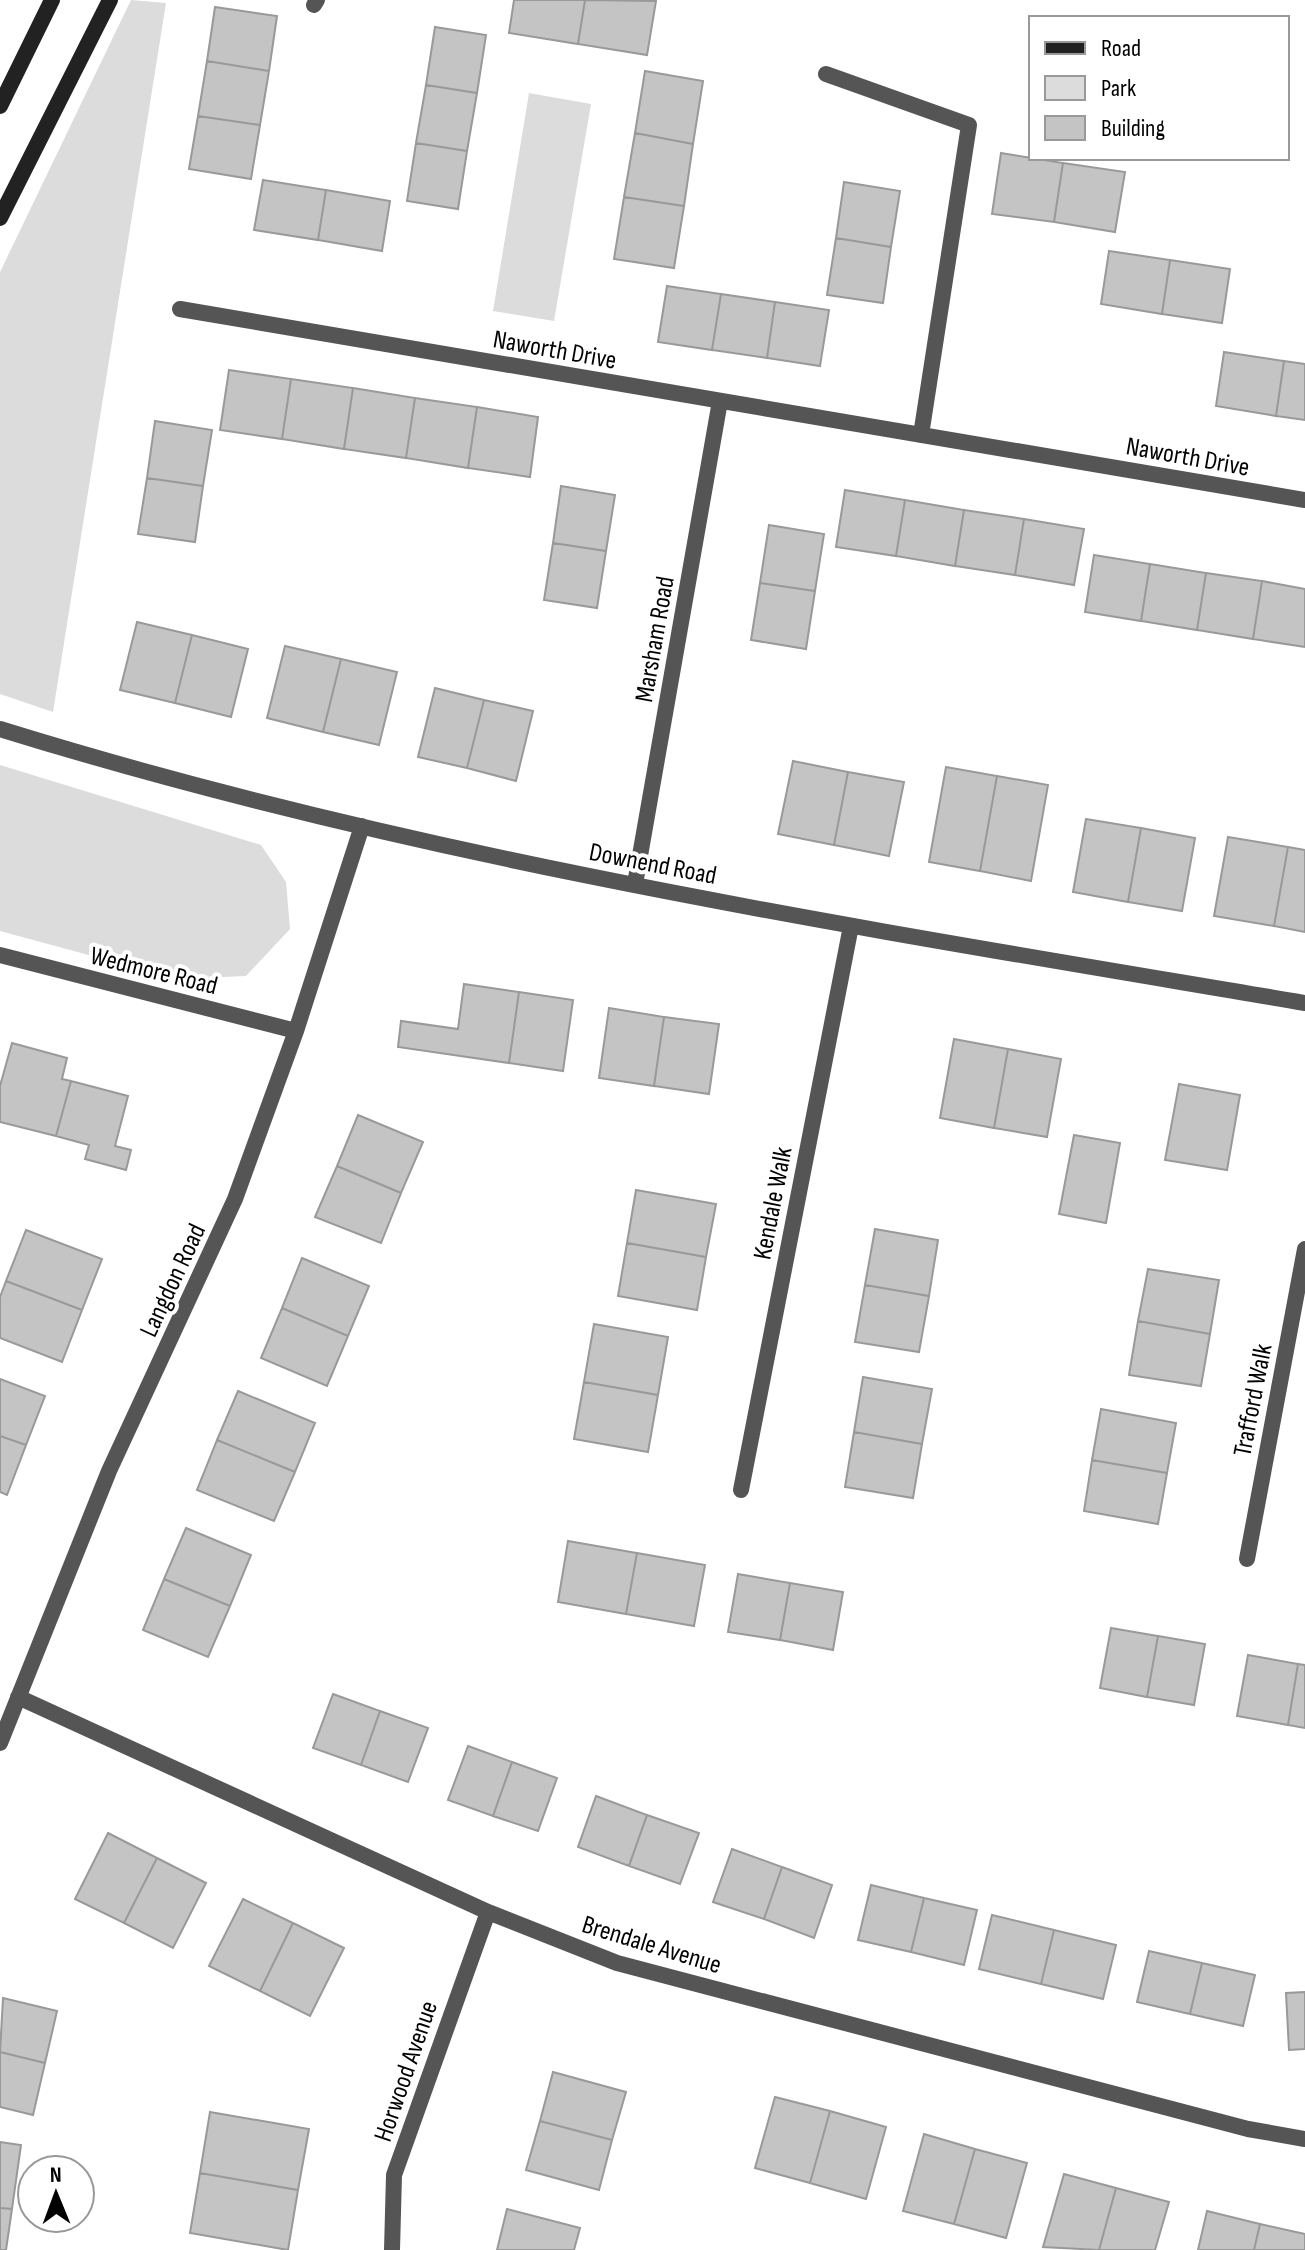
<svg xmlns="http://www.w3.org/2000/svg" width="1305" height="2250" font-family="'Sofia Sans Condensed',sans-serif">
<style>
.green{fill:#dcdcdc}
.building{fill:#c4c4c4;stroke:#999;stroke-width:2}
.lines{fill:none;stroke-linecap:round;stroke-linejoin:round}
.lane{stroke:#555;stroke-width:16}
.street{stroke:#555;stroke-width:16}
.secondary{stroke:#222;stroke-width:16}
.labels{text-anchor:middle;stroke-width:8;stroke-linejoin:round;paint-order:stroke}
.street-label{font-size:26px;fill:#000;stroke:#fff}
</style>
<rect width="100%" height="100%" fill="#fff"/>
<!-- green -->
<path class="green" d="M131 0 166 3 53 712 0 694V272Z
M529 93 591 104 554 321 493 311Z
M0 765 261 845 286 882 290 929 246 976 177 979 0 931Z"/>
<!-- building -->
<path class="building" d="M514 0H585L578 44 509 33Z
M585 0 656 1 647 55 578 44Z
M215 7 277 16 269 71 207 61Z
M435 27 486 35 477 93 426 85Z
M207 61 269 71 260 125 198 116Z
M645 71 703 81 693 144 635 133Z
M426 85 477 93 467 151 416 143Z
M198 116 260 125 251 179 189 169Z
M635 133 693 144 684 206 624 197Z
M416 143 467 151 458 209 407 201Z
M1001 153 1063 163 1054 222 992 214Z
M1063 163 1125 172 1115 232 1054 222Z
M263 180 326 190 318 240 254 230Z
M844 182 900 191 891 247 836 238Z
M326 190 390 201 382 251 318 240Z
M624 197 684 206 674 268 614 259Z
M836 238 891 247 883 303 827 295Z
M1109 251 1170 260 1162 314 1101 304Z
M1170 260 1230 269 1222 323 1162 314Z
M667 286 721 294 712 350 658 342Z
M721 294 775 302 767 358 712 350Z
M775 302 829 310 820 366 767 358Z
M1224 352 1284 361 1276 416 1216 406Z
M1284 361 1305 364V420L1276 416Z
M229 370 291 379 282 439 220 430Z
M291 379 353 388 344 449 282 439Z
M353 388 415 398 406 458 344 449Z
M415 398 477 407 468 468 406 458Z
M477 407 538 417 530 477 468 468Z
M155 421 212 430 203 486 147 478Z
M147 478 203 486 195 542 138 534Z
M561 486 615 495 606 551 553 543Z
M845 490 905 500 896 556 836 547Z
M905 500 964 510 955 566 896 556Z
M964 510 1024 519 1015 575 955 566Z
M1024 519 1084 529 1074 585 1015 575Z
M769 525 824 534 815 591 760 583Z
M553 543 606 551 597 608 544 600Z
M1094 555 1150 564 1141 621 1085 612Z
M1150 564 1206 573 1197 630 1141 621Z
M1206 573 1262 581 1253 639 1197 630Z
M1262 581 1305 589V647L1253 639Z
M760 583 815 591 806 649 751 640Z
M137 622 192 635 175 703 120 690Z
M192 635 248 649 231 717 175 703Z
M285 646 341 659 323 732 267 718Z
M341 659 397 672 379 745 323 732Z
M435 688 484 700 467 768 418 757Z
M484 700 533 711 516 781 467 768Z
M793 761 848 772 834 845 778 834Z
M946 767 997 776 980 871 929 862Z
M848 772 904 782 889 856 834 845Z
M997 776 1048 785 1031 881 980 871Z
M1086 819 1141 828 1128 902 1073 892Z
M1141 828 1195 838 1182 911 1128 902Z
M1228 837 1288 847 1274 926 1214 916Z
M1288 847 1305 850V932L1274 926Z
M464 984 519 992 509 1063 398 1047 401 1021 458 1029Z
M519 992 573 1000 563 1071 509 1063Z
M609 1008 664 1017 654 1086 599 1078Z
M664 1017 719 1024 709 1094 654 1086Z
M954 1039 1008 1049 994 1128 940 1118Z
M12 1043 67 1058 62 1079 71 1081 56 1136 0 1122V1086Z
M1008 1049 1061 1059 1047 1137 994 1128Z
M71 1081 128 1096 115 1146 131 1150 126 1170 85 1159 89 1145 56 1136Z
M1179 1084 1240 1095 1227 1170 1165 1160Z
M358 1115 423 1142 401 1193 337 1166Z
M1074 1135 1120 1143 1106 1223 1059 1214Z
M337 1166 401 1193 381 1243 315 1217Z
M636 1190 716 1204 706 1257 627 1243Z
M875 1229 938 1240 929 1296 865 1285Z
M26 1230 102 1259 82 1310 6 1281Z
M627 1243 706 1257 697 1310 618 1296Z
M302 1258 369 1286 348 1336 282 1308Z
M1148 1269 1219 1280 1210 1334 1138 1321Z
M6 1281 82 1310 62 1362 0 1338V1297Z
M865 1285 929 1296 919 1352 855 1342Z
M282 1308 348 1336 327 1386 261 1358Z
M1138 1321 1210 1334 1201 1386 1129 1375Z
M594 1324 668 1337 658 1395 584 1382Z
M863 1377 932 1389 922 1444 854 1432Z
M0 1379 45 1396 26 1445 0 1436Z
M584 1382 658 1395 648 1452 574 1439Z
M238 1391 315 1423 295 1472 217 1440Z
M1101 1409 1176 1423 1167 1473 1092 1460Z
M854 1432 922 1444 913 1498 845 1487Z
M0 1436 26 1445 7 1495 0 1492Z
M217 1440 295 1472 274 1521 197 1490Z
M1092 1460 1167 1473 1158 1524 1084 1511Z
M186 1528 251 1555 230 1606 164 1579Z
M568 1541 637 1553 626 1614 558 1602Z
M637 1553 705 1565 694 1626 626 1614Z
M738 1574 790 1583 780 1640 728 1632Z
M164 1579 230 1606 208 1657 143 1630Z
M790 1583 843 1592 833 1650 780 1640Z
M1111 1628 1158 1636 1147 1697 1100 1688Z
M1158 1636 1205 1644 1194 1705 1147 1697Z
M1248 1655 1298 1664 1288 1725 1237 1716Z
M1298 1664 1305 1665V1728L1288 1725Z
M333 1694 380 1711 361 1765 313 1748Z
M380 1711 428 1728 408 1782 361 1765Z
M468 1746 512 1762 493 1816 448 1800Z
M512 1762 557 1778 538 1831 493 1816Z
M596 1796 647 1815 629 1866 578 1847Z
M647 1815 699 1833 680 1884 629 1866Z
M108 1833 157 1858 124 1923 75 1899Z
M732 1849 782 1867 764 1919 713 1902Z
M157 1858 206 1883 173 1948 124 1923Z
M782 1867 832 1885 814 1938 764 1919Z
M871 1885 924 1898 911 1952 858 1940Z
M924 1898 977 1910 964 1965 911 1952Z
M243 1899 293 1923 260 1991 209 1966Z
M992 1915 1054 1930 1041 1984 979 1969Z
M293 1923 344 1948 310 2016 260 1991Z
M1054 1930 1116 1945 1103 1999 1041 1984Z
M1149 1951 1202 1963 1190 2014 1137 2002Z
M1202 1963 1255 1975 1243 2026 1190 2014Z
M1305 1992V2049L1289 2050 1286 1993Z
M3 1998 57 2011 45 2063 0 2052Z
M0 2052 45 2063 33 2115 0 2107Z
M553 2072 626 2092 612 2140 540 2121Z
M775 2097 830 2111 810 2183 755 2168Z
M830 2111 886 2127 866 2199 810 2183Z
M210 2112 309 2129 298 2190 200 2173Z
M540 2121 612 2140 599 2190 526 2170Z
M924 2134 975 2149 954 2224 903 2211Z
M0 2142 21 2145 12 2209 0 2208Z
M975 2149 1027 2163 1006 2238 954 2224Z
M200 2173 298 2190 288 2250 190 2233Z
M1064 2174 1116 2188 1099 2250 1043 2247Z
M1116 2188 1169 2202 1155 2250H1099Z
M0 2208 12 2209 6 2250H0Z
M507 2209 580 2228 574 2250H497Z
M1207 2211 1260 2224 1254 2250H1198Z
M1260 2224 1305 2234V2250H1254Z"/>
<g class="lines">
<!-- lane -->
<path class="lane" d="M314 5 317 0"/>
<!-- street -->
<path class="street" d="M826 74 969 125 921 435
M180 309 1305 500
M0 729C425 861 868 929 1305 1003
M635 884 720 401
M0 955 296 1031
M741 1490 851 926
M1247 1559 1305 1249
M18 1697 488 1912 617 1963 1248 2129 1305 2139
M0 1743 109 1471 235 1199 296 1031 362 826
M392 2250 394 2175 488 1912"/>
<!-- secondary -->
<path class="secondary" d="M0 106 52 0
M0 218 110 0"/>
</g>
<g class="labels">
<!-- street labels -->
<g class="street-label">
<text transform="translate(555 349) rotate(10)" y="9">Naworth Drive</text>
<text transform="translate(1188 456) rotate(10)" y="9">Naworth Drive</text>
<text transform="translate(654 639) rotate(-80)" y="9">Marsham Road</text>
<text transform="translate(653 863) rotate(11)" y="9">Downend Road</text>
<text transform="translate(154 970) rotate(14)" y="9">Wedmore Road</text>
<text transform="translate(772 1203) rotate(-79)" y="9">Kendale Walk</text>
<text transform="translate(172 1280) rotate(-65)" y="9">Langdon Road</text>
<text transform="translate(1252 1400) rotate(-79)" y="9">Trafford Walk</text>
<text transform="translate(652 1944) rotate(17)" y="9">Brendale Avenue</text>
<text transform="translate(405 2071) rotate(-71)" y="9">Horwood Avenue</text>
</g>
</g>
<!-- legend -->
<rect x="1029" y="16" width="260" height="144" fill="#ffffff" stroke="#999999" stroke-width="2"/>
<rect x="1045" y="42" width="40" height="12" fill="#222222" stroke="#999999" stroke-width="2"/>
<text x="1101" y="56" font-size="24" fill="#000000">Road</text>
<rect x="1045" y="76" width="40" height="24" fill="#dcdcdc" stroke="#999999" stroke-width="2"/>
<text x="1101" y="96" font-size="24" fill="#000000">Park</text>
<rect x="1045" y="116" width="40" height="24" fill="#c4c4c4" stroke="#999999" stroke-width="2"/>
<text x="1101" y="136" font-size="24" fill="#000000">Building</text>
<!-- north arrow -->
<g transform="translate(56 2194) rotate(359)"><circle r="38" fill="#ffffff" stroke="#999999" stroke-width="2"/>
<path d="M0-6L14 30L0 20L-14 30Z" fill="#000000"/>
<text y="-12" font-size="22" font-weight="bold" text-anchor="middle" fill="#000000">N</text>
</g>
</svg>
